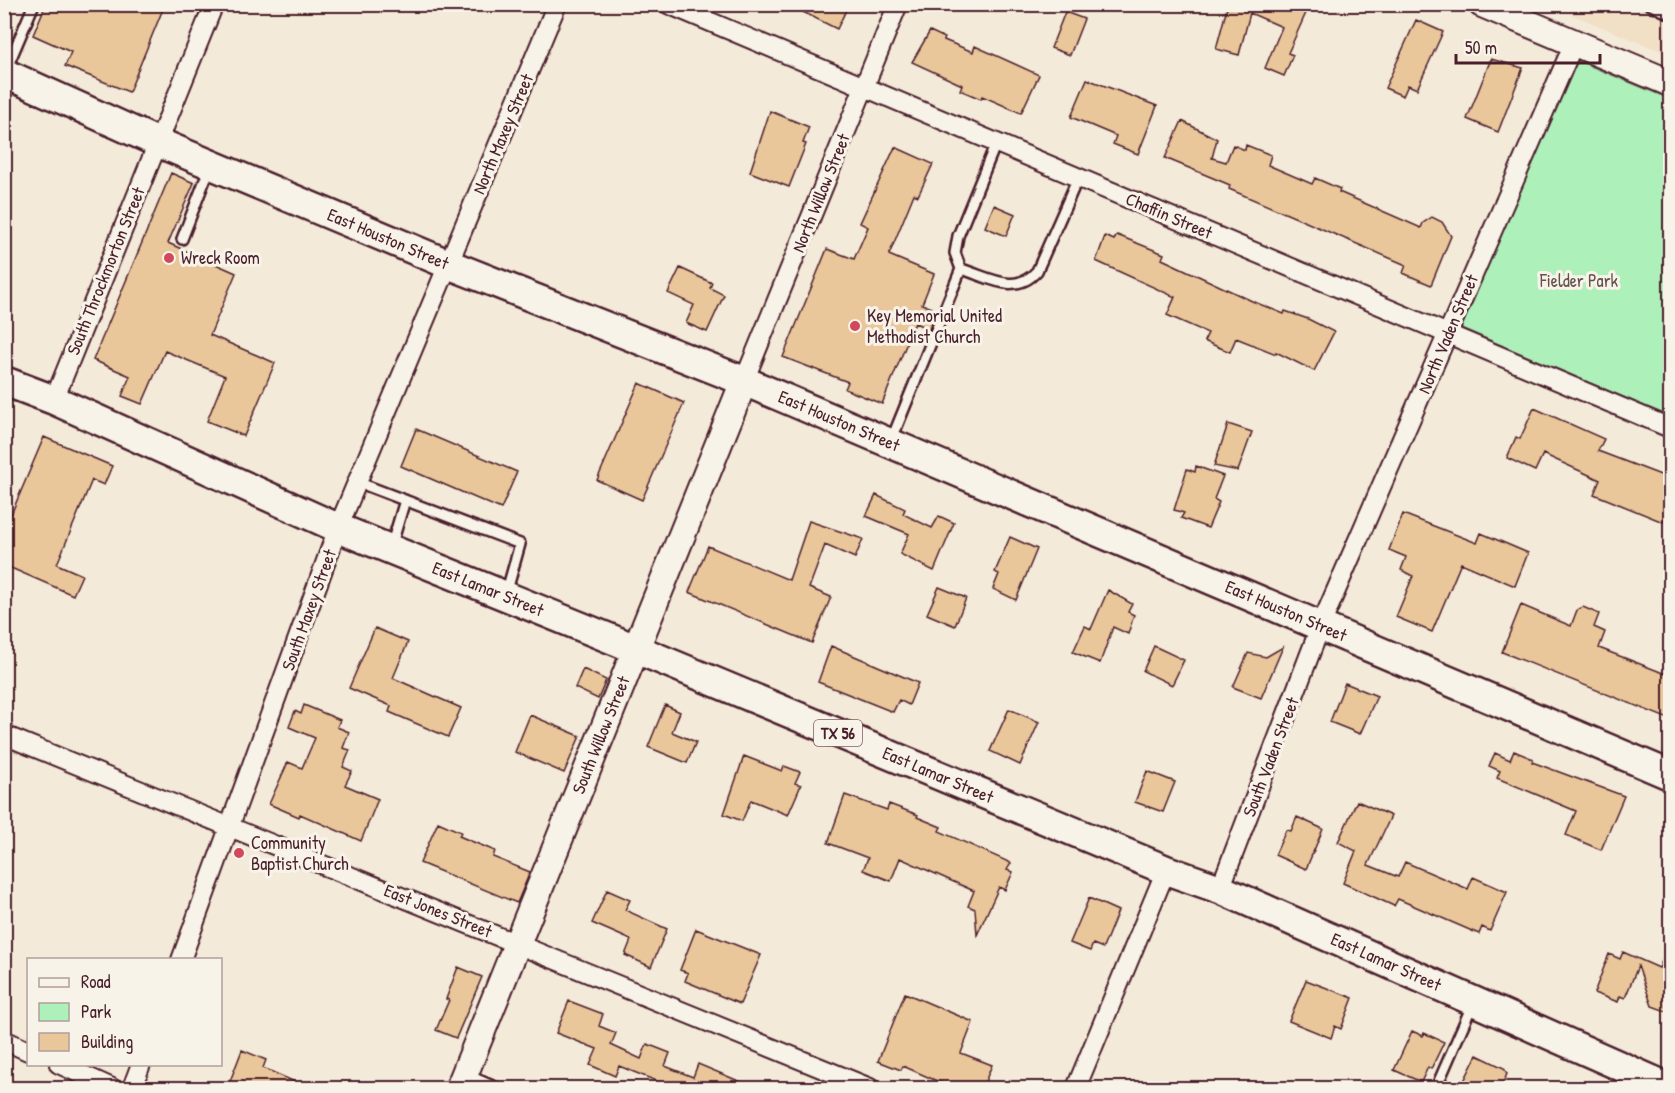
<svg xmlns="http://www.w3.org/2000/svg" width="1675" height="1093" font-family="'Patrick Hand',sans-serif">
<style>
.built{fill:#f1dfc6}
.green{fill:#aef0b9;stroke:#7c8872;stroke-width:1.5}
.building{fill:#eac69b;stroke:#4a1f2b;stroke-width:1.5}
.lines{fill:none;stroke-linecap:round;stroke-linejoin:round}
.lane-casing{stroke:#4a1f2b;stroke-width:14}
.street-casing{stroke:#4a1f2b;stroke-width:22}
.secondary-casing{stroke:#4a1f2b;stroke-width:30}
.primary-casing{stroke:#4a1f2b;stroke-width:33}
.lane{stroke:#f7f3e8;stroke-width:9}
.street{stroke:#f7f3e8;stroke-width:18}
.secondary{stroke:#f7f3e8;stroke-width:26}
.primary{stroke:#f7f3e8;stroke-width:28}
.poi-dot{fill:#d1495b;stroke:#f7f3e8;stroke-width:2}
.labels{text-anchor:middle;stroke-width:6;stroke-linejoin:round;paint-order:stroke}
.shield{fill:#f7f3e8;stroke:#7e5f64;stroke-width:1.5}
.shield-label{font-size:16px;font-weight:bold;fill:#4a1f2b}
.street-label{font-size:18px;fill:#4a1f2b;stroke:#f7f3e8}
.poi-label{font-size:18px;fill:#4a1f2b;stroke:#f7f3e8;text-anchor:start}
.park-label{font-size:18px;fill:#63534e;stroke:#f7f3e8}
</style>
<rect width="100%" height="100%" fill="#f4ead9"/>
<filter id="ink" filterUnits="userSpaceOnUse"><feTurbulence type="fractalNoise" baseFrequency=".0167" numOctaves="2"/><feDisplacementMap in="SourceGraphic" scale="12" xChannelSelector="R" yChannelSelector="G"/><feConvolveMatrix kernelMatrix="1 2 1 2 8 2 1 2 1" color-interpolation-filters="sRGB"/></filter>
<g filter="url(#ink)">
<!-- built -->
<path class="built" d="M1549 5H1670V55Z"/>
<!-- green -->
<path class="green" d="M1576 60 1670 99V417L1461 328Z"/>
<!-- building -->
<path class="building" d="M46 4H165L129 92 65 66 71 52 33 35Z
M787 4H835L846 10 837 29Z
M1228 4H1310L1288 53 1293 55 1284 76 1265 68 1282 27 1250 13 1239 55 1216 49Z
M1065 12 1084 19 1070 55 1051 48Z
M1416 20 1443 32 1417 89 1408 85 1403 96 1385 88Z
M930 31 945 38 944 40 973 52 975 46 1039 75 1021 113 982 96 981 99 960 90 962 85 912 62Z
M1491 59 1523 68 1498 132 1467 119Z
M1087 79 1157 106 1138 154 1113 144 1116 136 1071 117Z
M770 111 809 127 803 143 806 144 789 187 750 172Z
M1182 121 1217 139 1212 158 1226 162 1233 145 1245 150 1246 145 1271 155 1268 165 1312 184 1315 178 1340 189 1339 192 1421 228 1423 223 1432 217 1442 222 1451 236 1431 285 1403 273 1406 265 1229 189 1230 185 1165 158Z
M895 147 933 164 918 196 914 194 889 255 934 274 922 304 937 310 929 329 915 323 882 404 845 389 848 382 783 357 827 249 854 259 868 227 860 223Z
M171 173 194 183 168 243 236 273 210 335 275 363 244 436 207 421 225 376 165 351 142 404 122 396 130 376 93 360Z
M994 205 1015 214 1006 236 985 227Z
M1117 235 1164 254 1162 259 1252 301 1284 314 1285 311 1308 319 1334 332 1314 371 1276 352V354L1236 338 1230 352 1204 341 1208 333 1167 315 1175 297 1096 261 1105 236 1114 240Z
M680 268 712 283 710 288 724 295 707 332 686 323 694 305 668 293Z
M639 383 684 403 642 500 597 480Z
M1534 408 1604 439 1598 451 1666 477 1665 482 1671 484V504L1663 522 1594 494 1600 480 1543 454 1535 471 1507 458 1516 437 1520 439Z
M1228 424 1252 432 1238 471 1214 466Z
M416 429 517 472 501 509 401 466Z
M44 437 112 466 104 485 92 480 57 564 82 575 73 595 4 565V531Z
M1196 466 1223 476 1214 499 1219 502 1208 528 1181 518 1184 513 1174 510 1187 469 1195 472Z
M876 495 905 509 903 514 932 528 939 516 954 523 934 571 900 554 909 534 866 516Z
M1403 514 1477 543 1481 533 1528 553 1515 586 1461 563 1432 632 1396 617 1413 576 1401 570 1406 557 1389 550Z
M809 521 863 539 855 558 825 545 809 588 831 597 812 643 689 592 708 546 789 580Z
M1010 537 1037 549 1016 600 993 589 999 574 995 572Z
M939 587 966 598 955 626 927 614Z
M1108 590 1132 604 1128 612 1134 615 1128 634 1113 627 1100 663 1073 652 1085 626 1091 629Z
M1521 605 1571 626 1577 610 1583 607 1599 614 1594 627 1605 632 1599 648 1671 676V720L1502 652Z
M375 628 408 642 393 678 461 708 448 737 389 712 391 706 349 688Z
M831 646 918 683 909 705 899 700 893 712 818 682Z
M1154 646 1184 660 1172 685 1143 671Z
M1283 647 1261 698 1233 687 1248 653 1266 657Z
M583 669 606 680 598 699 575 688Z
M1345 683 1377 696 1360 734 1330 722Z
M304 705 340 720 337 727 349 732 343 748 350 750 343 767 352 771 345 785 378 799 361 841 300 814 299 817 269 804 288 762 302 768 315 738 289 727 295 711 301 714Z
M665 705 680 712 672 732 696 742 687 763 648 747Z
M1009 709 1039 722 1020 765 990 751Z
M530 715 580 736 564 773 515 752Z
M1514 751 1533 759 1532 762 1624 796 1601 850 1566 835 1576 811 1497 778 1500 771 1489 766 1495 753 1510 760Z
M744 756 782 771 784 766 800 772 795 783 801 785 788 815 751 800 742 821 724 814Z
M1147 771 1175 782 1163 812 1135 802Z
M845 795 887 810 889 804 918 815 917 817 941 827 939 831 1011 863 1007 870 1013 872 1005 890 999 887 977 935 975 909 968 906 974 891 900 858 891 881 863 870 868 858 828 843Z
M1357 801 1391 816 1368 865 1398 877 1405 862 1468 889 1473 877 1507 892 1490 931 1482 927 1479 934 1398 899 1394 906 1343 883 1356 851 1338 842Z
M1297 817 1323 829 1306 869 1275 855 1286 830 1291 831Z
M438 822 461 832 459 836 495 851 493 857 530 872 517 903 420 863Z
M607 890 630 900 625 910 667 929 651 967 625 955 631 940 592 923Z
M1089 898 1118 911 1103 948 1093 944 1090 951 1070 943Z
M696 929 761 955 740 1004 685 981 688 973 680 970Z
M1671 941V1013L1652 1006 1638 966 1625 998 1620 996 1618 1002 1594 993 1609 954 1620 959 1623 952 1659 968Z
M458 967 482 977 456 1038 436 1030 449 1000 446 999Z
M1306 980 1353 998 1341 1029 1335 1026 1331 1038 1289 1021Z
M905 993 973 1022 961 1053 992 1065 982 1089H955L903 1066 901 1070 878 1061Z
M569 1001 603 1014 599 1026 616 1033 611 1045 641 1059 647 1044 670 1053 665 1066 693 1077 698 1064 758 1089H676L619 1066 615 1076 590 1065 597 1049 556 1033Z
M1412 1031 1423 1036 1424 1033 1444 1042 1431 1069 1428 1067 1421 1082 1394 1070Z
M242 1050 266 1060 263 1068 311 1089H227Z
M1477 1055 1504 1068 1507 1074 1500 1089H1460Z"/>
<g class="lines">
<!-- lane casing -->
<g class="lane-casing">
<path id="lane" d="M1649 4 1670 14
M6 70 34 4
M182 239 210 167
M961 269C989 277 1015 296 1037 271L1078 178
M891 441 961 269 955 253 958 236 996 143
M357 482 520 544 506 594
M391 547 405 500
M467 1075 497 1088
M1436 1088 1473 1003"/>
</g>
<!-- street casing -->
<g class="street-casing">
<path id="street" d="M668 4 1670 428
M744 381 898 4
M54 400 214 4
M4 735 870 1088
M1220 889 1321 625 1574 43
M181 960 338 528 557 4
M4 1040 28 1051
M59 1064 112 1088
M132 1088 141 1064
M1076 1088 1166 870"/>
</g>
<!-- secondary casing -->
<g class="secondary-casing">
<path id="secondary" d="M1482 4 1670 83
M459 1088 744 381"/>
</g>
<!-- primary casing -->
<g class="primary-casing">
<path id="primary" d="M4 73 157 142 448 264 744 381 1670 775
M4 381 54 400 338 528 636 649 1166 870 1220 889 1670 1088"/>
</g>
<!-- lane -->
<use href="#lane" class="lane"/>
<!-- street -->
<use href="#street" class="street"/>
<!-- secondary -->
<use href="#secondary" class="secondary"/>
<!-- primary -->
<use href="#primary" class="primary"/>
</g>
</g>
<!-- markers -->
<g class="poi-dot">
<circle cx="169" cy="258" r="6"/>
<circle cx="855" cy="326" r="6"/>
<circle cx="239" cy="853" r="6"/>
</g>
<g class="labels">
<!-- shield labels -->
<rect class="shield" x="814" y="720" width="48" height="26" rx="4.5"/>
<g class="shield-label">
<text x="838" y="739">TX 56</text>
</g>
<!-- street labels -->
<g class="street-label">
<text transform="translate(503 134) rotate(-67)" y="6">North Maxey Street</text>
<text transform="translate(821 193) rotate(-68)" y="6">North Willow Street</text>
<text transform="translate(1169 216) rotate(23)" y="6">Chaffin Street</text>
<text transform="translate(388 239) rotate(23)" y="6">East Houston Street</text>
<text transform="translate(106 271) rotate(-68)" y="6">South Throckmorton Street</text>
<text transform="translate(1448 334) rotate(-67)" y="6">North Vaden Street</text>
<text transform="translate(839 421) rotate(23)" y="6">East Houston Street</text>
<text transform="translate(488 589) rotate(22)" y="6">East Lamar Street</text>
<text transform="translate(309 610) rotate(-70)" y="6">South Maxey Street</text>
<text transform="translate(1286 611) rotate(23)" y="6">East Houston Street</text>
<text transform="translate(601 735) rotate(-68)" y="6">South Willow Street</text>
<text transform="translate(1271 757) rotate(-69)" y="6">South Vaden Street</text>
<text transform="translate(938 775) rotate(23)" y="6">East Lamar Street</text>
<text transform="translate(438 911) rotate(22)" y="6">East Jones Street</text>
<text transform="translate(1386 962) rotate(24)" y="6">East Lamar Street</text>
</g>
<!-- poi labels -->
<g class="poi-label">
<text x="181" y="264">Wreck Room</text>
<text x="867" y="322">Key Memorial United<tspan x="867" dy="21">Methodist Church</tspan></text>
<text x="251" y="849">Community<tspan x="251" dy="21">Baptist Church</tspan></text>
</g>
<!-- park labels -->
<g class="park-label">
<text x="1579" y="287">Fielder Park</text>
</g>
</g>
<!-- margin -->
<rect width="1675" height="1093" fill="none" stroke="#f7f3e8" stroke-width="24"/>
<rect x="12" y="12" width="1651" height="1069" fill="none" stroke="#4a1f2b" stroke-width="2" filter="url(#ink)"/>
<!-- legend -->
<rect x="27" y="958" width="195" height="108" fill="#f7f3e8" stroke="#b29e9c" stroke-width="1.5"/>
<rect x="39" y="978" width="30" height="9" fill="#f7f3e8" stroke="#b29e9c" stroke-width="1.5"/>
<text x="81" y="988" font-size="18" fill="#4a1f2b">Road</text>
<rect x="39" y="1003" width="30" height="18" fill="#aef0b9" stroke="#b29e9c" stroke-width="1.5"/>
<text x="81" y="1018" font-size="18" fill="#4a1f2b">Park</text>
<rect x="39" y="1033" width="30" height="18" fill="#eac69b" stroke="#b29e9c" stroke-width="1.5"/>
<text x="81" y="1048" font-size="18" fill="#4a1f2b">Building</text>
<!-- scale -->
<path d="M1456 54v9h144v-9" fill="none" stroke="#4a1f2b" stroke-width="3"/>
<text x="1465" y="54" font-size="18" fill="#4a1f2b" stroke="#f7f3e8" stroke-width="4.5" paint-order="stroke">50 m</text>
</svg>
